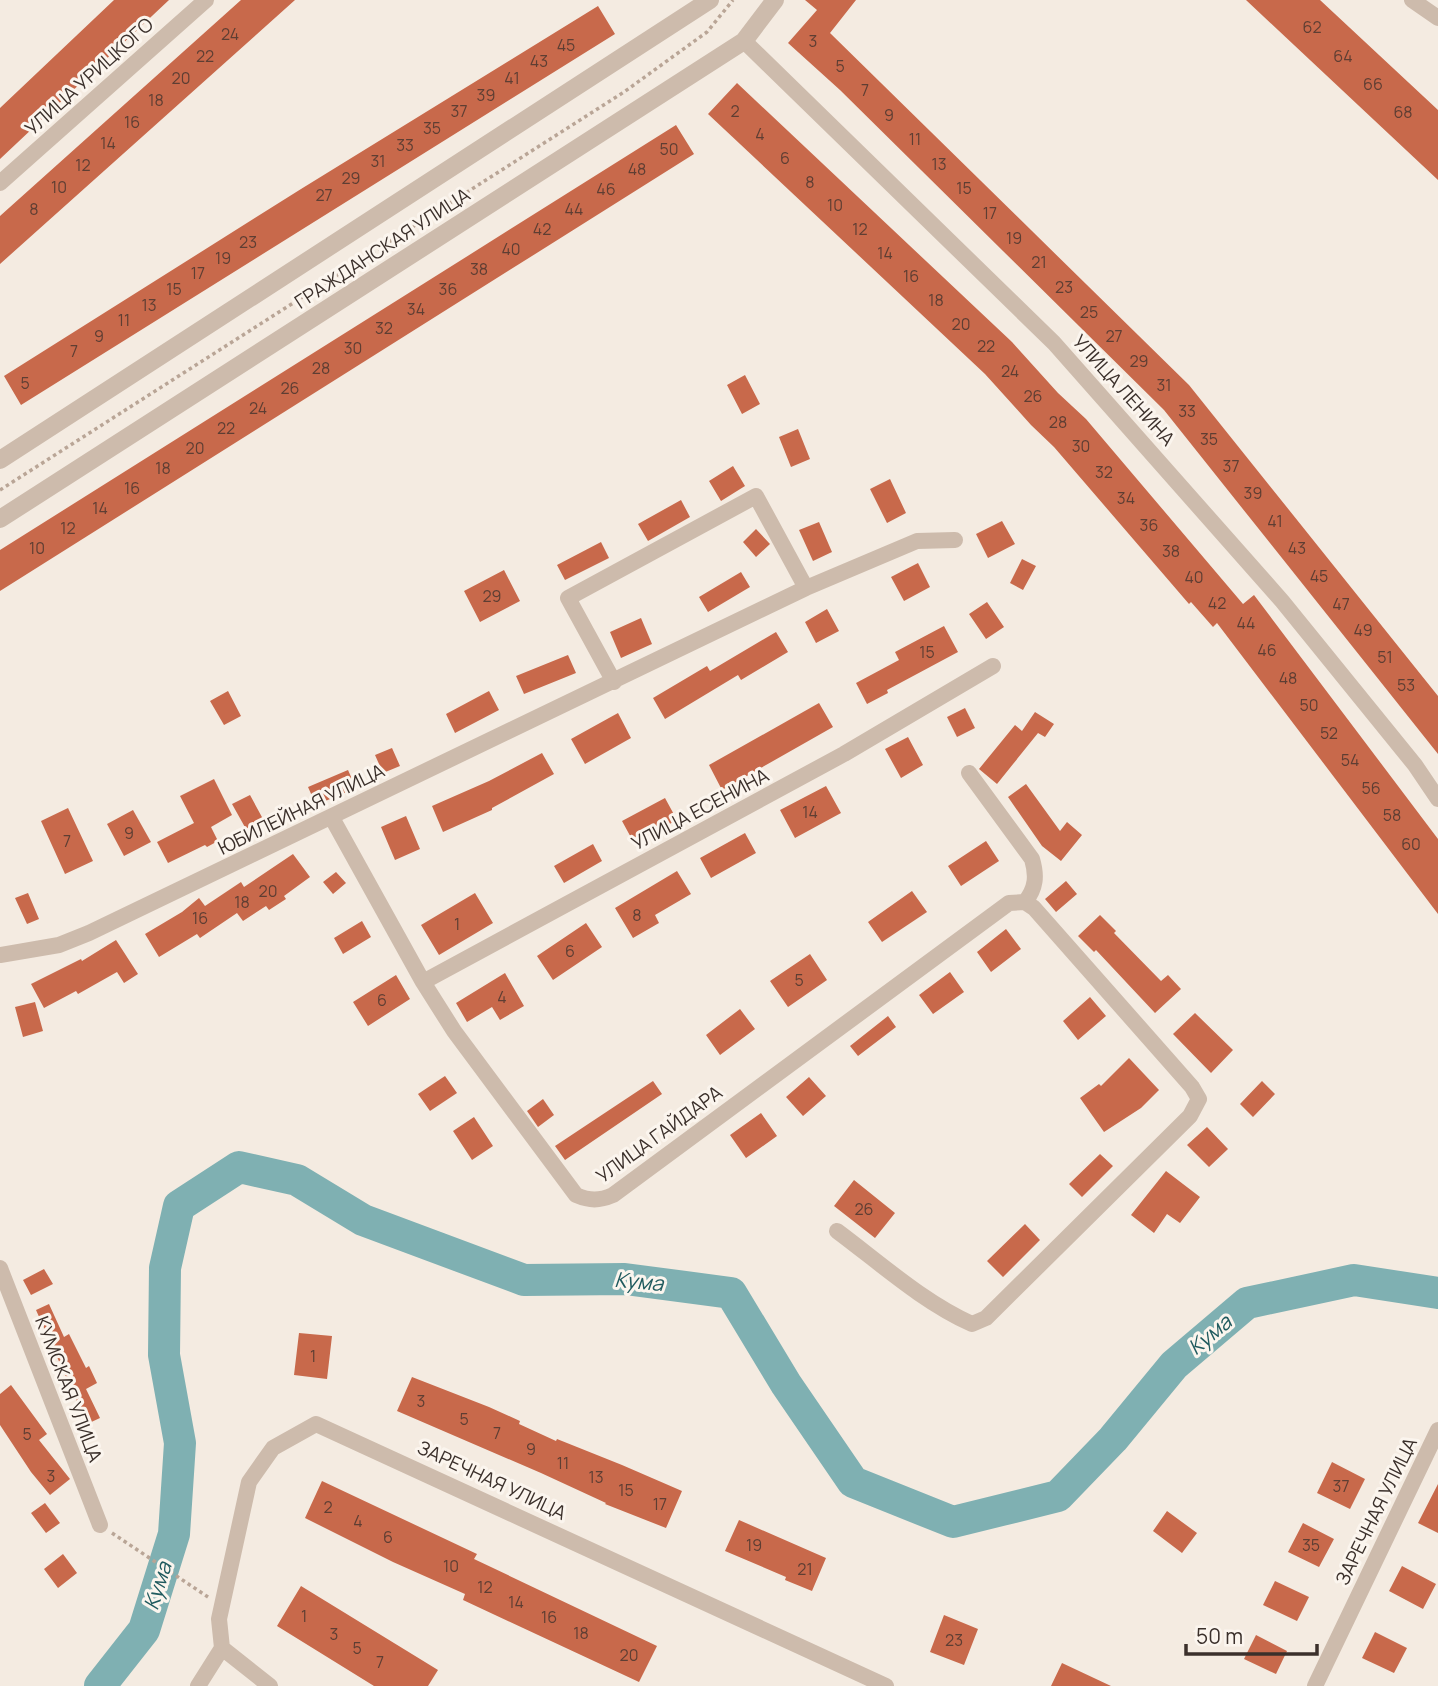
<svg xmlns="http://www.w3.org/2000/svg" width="1438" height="1686" font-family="Manrope,sans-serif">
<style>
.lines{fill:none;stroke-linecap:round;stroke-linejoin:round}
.river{stroke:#7fb0b2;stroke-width:32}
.building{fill:#c8694b}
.path{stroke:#b9a596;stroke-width:3.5;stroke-dasharray:3.5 3.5;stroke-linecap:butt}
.minor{stroke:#cdbbac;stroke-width:16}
.tertiary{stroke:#cdbbac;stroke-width:18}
.labels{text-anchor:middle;stroke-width:6;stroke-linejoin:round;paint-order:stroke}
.number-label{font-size:16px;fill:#5e3e33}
.street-label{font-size:19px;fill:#3b302b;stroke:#fbf5ee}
.water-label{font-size:21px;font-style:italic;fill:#1f5a5e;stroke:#fbf5ee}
</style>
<rect width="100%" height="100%" fill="#f4ebe1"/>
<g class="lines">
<!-- river -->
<path class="river" d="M100 1686 144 1630 174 1534 180 1443 164 1355 165 1268 179 1206 239 1167 297 1180 363 1220 524 1280 625 1279 731 1293 786 1384 853 1482 953 1522 1058 1496 1113 1439 1174 1365 1247 1303 1354 1280 1438 1293"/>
</g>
<!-- building -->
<path class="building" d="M114 0H169L0 159V108Z
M241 0H295L0 264V216Z
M805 0H856L830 33 1189 385 1438 696V754L1164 410 840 90 788 43 817 10Z
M1246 0H1320L1438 110V180Z
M598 6 615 34 21 405 4 376 301 189Z
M737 83 1012 342 1058 393 1086 419 1243 604 1254 595 1438 839V914L1217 623 1213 627 1191 602 1189 604 1054 447 1031 425 985 374 708 114Z
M676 125 694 154 0 591V550Z
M745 375 760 404 742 414 727 385Z
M798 429 810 459 791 467 779 437Z
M733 466 745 486 721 501 709 481Z
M890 479 906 513 887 523 870 489Z
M681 500 690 517 648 541 638 524Z
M1002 521 1015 544 988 558 976 534Z
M819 522 832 552 813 561 799 530Z
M756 529 770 544 756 557 743 542Z
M601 542 609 558 565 580 557 565Z
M1022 559 1036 566 1023 590 1010 583Z
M918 563 930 587 904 601 891 577Z
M504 570 520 601 480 622 464 591Z
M741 572 750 587 708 612 699 597Z
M987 602 1004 627 986 639 969 614Z
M827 609 839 631 816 643 805 622Z
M641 618 652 644 621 658 610 632Z
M944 626 958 652 887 690 888 693 867 704 856 683 899 660 895 652Z
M776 632 788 652 741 680 738 675 665 719 653 698 707 666 710 671Z
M568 655 576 673 524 694 516 676Z
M228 691 241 716 224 725 210 701Z
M489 691 499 710 455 733 446 714Z
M819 703 833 727 722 790 709 765Z
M965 708 975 728 957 737 947 717Z
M1035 712 1054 724 1045 737 1038 733 997 784 979 769 1015 725 1022 731Z
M618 713 631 738 585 764 571 739Z
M908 737 923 765 901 778 885 749Z
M392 748 400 766 383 773 375 755Z
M542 753 554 774 492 808V810L443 832 432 806 489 781Z
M348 770 356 788 316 805 308 787Z
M214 779 232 815 211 827 218 841 207 847 205 845 168 863 157 842 194 823 180 796Z
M1026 784 1060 831 1067 822 1082 835 1061 861 1042 846 1008 797Z
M826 786 841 813 795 838 780 810Z
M250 795 263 819 246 829 232 804Z
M665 798 677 820 634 843 622 821Z
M68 808 93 861 65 874 41 821Z
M133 810 151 842 124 856 107 824Z
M406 816 420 849 395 860 381 827Z
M745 833 756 853 711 878 700 858Z
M986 841 999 861 961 886 948 866Z
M593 844 602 861 564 883 554 866Z
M293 854 310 877 284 896 286 899 269 910 266 906 243 921 237 913 200 938 197 934 159 957 145 934 182 912 199 898 205 906 241 882 244 887Z
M677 871 691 894 655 915 659 923 633 938 615 908Z
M336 872 346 883 333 894 323 882Z
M1066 881 1077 894 1056 912 1045 899Z
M912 891 927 912 882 942 868 922Z
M28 893 39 919 27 924 15 898Z
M475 893 493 923 439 955 421 925Z
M1100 915 1116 931 1114 933 1161 981 1168 975 1181 989 1155 1013 1096 950 1094 952 1078 936Z
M362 921 371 937 343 954 334 938Z
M586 923 602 947 553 980 537 956Z
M1006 929 1021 949 991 972 977 952Z
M116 940 138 974 124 983 117 972 78 994 76 991 44 1008 31 984 81 959 82 961Z
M810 954 827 980 788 1007 770 981Z
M950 972 964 992 933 1014 919 995Z
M505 973 524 1006 500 1020 492 1007 467 1022 456 1003Z
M396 975 410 999 368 1026 353 1002Z
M1090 997 1106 1016 1078 1040 1063 1021Z
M35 1002 43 1031 23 1037 15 1007Z
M740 1009 755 1029 720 1055 706 1035Z
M1195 1013 1233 1050 1211 1073 1173 1034Z
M888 1016 896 1027 858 1056 850 1046Z
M1129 1058 1159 1090 1141 1108 1104 1132 1080 1098 1099 1084 1101 1086Z
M445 1076 457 1093 430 1111 418 1094Z
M809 1077 826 1096 803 1116 786 1097Z
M653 1081 662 1094 565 1160 555 1146Z
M1262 1081 1275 1094 1253 1117 1240 1104Z
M543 1099 554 1115 538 1127 527 1111Z
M761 1113 777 1136 746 1158 730 1135Z
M474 1117 493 1146 472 1160 453 1131Z
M1207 1127 1228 1149 1209 1167 1187 1145Z
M1100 1154 1113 1166 1082 1197 1069 1184Z
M1166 1171 1200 1197 1180 1223 1167 1214 1154 1233 1131 1215Z
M854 1180 895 1213 875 1238 834 1206Z
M1025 1224 1040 1240 1003 1277 987 1261Z
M44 1269 53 1284 31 1295 23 1280Z
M49 1304 64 1337 69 1334 86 1368 89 1366 97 1383 86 1389 100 1418 87 1424 36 1310Z
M299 1333 332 1336 327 1379 294 1375Z
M412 1377 489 1407 520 1421 519 1424 556 1441 557 1439 622 1465 682 1491 666 1528 605 1504 606 1503 541 1473 397 1411Z
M11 1385 47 1434 39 1440 70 1479 50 1495 31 1472 0 1425V1394Z
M1332 1462 1365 1479 1350 1509 1317 1493Z
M322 1481 477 1554 474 1559 657 1646 639 1682 463 1600 465 1594 393 1562 305 1518Z
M1438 1484V1533L1418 1523Z
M45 1503 60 1523 46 1533 31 1513Z
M1167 1511 1197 1533 1182 1553 1153 1531Z
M739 1520 826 1558 812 1591 785 1580 786 1577 725 1551Z
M1303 1523 1334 1539 1319 1567 1288 1552Z
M63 1554 77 1573 58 1588 44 1569Z
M1402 1566 1436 1584 1423 1609 1389 1591Z
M1275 1581 1309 1597 1297 1621 1263 1605Z
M301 1586 438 1670 428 1686H374L277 1626Z
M944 1615 978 1629 964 1665 930 1652Z
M1375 1632 1407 1648 1394 1673 1362 1658Z
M1256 1635 1287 1651 1276 1674 1244 1659Z
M1062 1663 1111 1686H1051Z"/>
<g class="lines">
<!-- path -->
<path class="path" d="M0 490 624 92 707 32 733 0
M112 1533 208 1597"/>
<!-- minor -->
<path class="minor" d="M1412 0 1438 18
M744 41 1054 343 1282 601 1415 765 1438 799
M0 183 206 0
M614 682 568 598 756 496 806 588
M969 773 1032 859C1037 876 1036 888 1025 902
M332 818 423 982 454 1031 576 1195C590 1201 599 1201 613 1195L1009 903 1025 902 1034 908 1192 1087 1199 1099 1190 1116 986 1318 972 1324C923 1302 880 1263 837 1231
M0 955 59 945 89 933 806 588 917 541 955 540
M423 982 844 754 993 666
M0 1268 100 1525
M222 1648 219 1619 249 1482 273 1448 316 1424 886 1686
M222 1648 270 1686
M198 1686 222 1648
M1315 1686 1438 1430"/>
<!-- tertiary -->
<path class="tertiary" d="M0 460 710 0
M0 519 744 41 775 0"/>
</g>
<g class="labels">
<!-- number labels -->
<g class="number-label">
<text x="1312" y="33">62</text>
<text x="230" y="40">24</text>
<text x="813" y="47">3</text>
<text x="566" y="51">45</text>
<text x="205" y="62">22</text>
<text x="1343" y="62">64</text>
<text x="539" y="67">43</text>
<text x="840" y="72">5</text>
<text x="181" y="84">20</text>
<text x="512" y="84">41</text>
<text x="1373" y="90">66</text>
<text x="865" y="96">7</text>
<text x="486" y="101">39</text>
<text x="156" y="106">18</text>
<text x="459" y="117">37</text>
<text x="735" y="117">2</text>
<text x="1403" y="118">68</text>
<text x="889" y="121">9</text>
<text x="132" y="128">16</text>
<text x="432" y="134">35</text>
<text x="760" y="140">4</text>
<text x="915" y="145">11</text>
<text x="108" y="149">14</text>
<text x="405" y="151">33</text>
<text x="669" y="155">50</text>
<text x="785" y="164">6</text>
<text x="378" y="167">31</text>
<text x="939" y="170">13</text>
<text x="83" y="171">12</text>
<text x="637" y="175">48</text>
<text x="351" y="184">29</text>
<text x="810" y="188">8</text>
<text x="59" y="193">10</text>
<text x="964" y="194">15</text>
<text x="606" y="195">46</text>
<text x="324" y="201">27</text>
<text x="835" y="211">10</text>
<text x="34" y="215">8</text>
<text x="574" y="215">44</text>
<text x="990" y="219">17</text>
<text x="542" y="235">42</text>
<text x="860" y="235">12</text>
<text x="1014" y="244">19</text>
<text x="248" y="248">23</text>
<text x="511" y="255">40</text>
<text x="885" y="259">14</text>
<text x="223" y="264">19</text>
<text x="1039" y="268">21</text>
<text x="479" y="275">38</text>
<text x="198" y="279">17</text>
<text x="911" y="282">16</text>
<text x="1064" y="293">23</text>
<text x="174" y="295">15</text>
<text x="448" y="295">36</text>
<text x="936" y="306">18</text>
<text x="149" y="311">13</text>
<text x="416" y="315">34</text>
<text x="1089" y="318">25</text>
<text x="124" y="326">11</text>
<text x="961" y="330">20</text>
<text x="384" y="334">32</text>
<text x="99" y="342">9</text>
<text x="1114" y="342">27</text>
<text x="986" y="352">22</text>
<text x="353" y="354">30</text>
<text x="74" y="357">7</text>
<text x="1139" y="367">29</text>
<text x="321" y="374">28</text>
<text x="1010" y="377">24</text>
<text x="25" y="389">5</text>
<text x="1164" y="391">31</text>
<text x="290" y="394">26</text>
<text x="1033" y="402">26</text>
<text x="258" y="414">24</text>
<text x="1187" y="417">33</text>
<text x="1058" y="428">28</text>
<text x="226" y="434">22</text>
<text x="1209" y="445">35</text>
<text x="1081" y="452">30</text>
<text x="195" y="454">20</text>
<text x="1231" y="472">37</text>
<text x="163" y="474">18</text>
<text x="1104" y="478">32</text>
<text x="132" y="494">16</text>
<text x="1253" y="499">39</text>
<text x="1126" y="504">34</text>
<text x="100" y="514">14</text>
<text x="1275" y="527">41</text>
<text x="1149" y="531">36</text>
<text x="68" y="534">12</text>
<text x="37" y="554">10</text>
<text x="1297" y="554">43</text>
<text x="1171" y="557">38</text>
<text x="1319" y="582">45</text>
<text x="1194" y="583">40</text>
<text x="492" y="602">29</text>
<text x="1217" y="609">42</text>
<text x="1341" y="610">47</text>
<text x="1246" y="629">44</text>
<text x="1363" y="636">49</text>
<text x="1267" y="656">46</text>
<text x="927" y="658">15</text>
<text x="1385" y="663">51</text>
<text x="1288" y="684">48</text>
<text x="1406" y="691">53</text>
<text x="1309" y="711">50</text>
<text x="1329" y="739">52</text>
<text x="1350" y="766">54</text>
<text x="1371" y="794">56</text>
<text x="810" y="818">14</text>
<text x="1392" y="821">58</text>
<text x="129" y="839">9</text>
<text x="67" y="847">7</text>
<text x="1411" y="850">60</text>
<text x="268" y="897">20</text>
<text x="242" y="908">18</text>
<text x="637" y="921">8</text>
<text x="200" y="924">16</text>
<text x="457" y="930">1</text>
<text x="570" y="957">6</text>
<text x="799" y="986">5</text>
<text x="502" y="1003">4</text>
<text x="382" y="1006">6</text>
<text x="864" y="1215">26</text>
<text x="313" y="1362">1</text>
<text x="421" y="1407">3</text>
<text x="464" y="1425">5</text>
<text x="497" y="1439">7</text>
<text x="27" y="1440">5</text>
<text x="531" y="1455">9</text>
<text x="563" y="1469">11</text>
<text x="51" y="1482">3</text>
<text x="596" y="1483">13</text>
<text x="1341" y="1492">37</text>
<text x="626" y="1496">15</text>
<text x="660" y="1510">17</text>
<text x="328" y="1513">2</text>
<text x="358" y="1527">4</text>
<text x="388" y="1543">6</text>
<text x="754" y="1551">19</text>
<text x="1311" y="1551">35</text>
<text x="451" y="1572">10</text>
<text x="805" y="1575">21</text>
<text x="485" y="1593">12</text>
<text x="516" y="1608">14</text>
<text x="304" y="1622">1</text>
<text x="549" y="1623">16</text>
<text x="581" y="1639">18</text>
<text x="334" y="1640">3</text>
<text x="954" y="1646">23</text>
<text x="357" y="1654">5</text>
<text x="629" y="1661">20</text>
<text x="380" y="1668">7</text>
</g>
<!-- street labels -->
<g class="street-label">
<text transform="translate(89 76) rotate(-42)" y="7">УЛИЦА УРИЦКОГО</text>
<text transform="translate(382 248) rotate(-33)" y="7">ГРАЖДАНСКАЯ УЛИЦА</text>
<text transform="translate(1124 390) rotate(48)" y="7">УЛИЦА ЛЕНИНА</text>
<text transform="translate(301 809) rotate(-26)" y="7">ЮБИЛЕЙНАЯ УЛИЦА</text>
<text transform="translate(700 809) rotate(-28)" y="7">УЛИЦА ЕСЕНИНА</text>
<text transform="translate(659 1134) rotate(-36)" y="7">УЛИЦА ГАЙДАРА</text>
<text transform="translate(69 1389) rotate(69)" y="7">КУМСКАЯ УЛИЦА</text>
<text transform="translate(492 1480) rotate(25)" y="7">ЗАРЕЧНАЯ УЛИЦА</text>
<text transform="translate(1376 1511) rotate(-64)" y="7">ЗАРЕЧНАЯ УЛИЦА</text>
</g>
<!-- water labels -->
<g class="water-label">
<text transform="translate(639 1282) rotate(5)" y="7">Кума</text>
<text transform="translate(1210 1335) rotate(-40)" y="7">Кума</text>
<text transform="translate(158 1586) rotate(-73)" y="7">Кума</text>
</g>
</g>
<!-- scale -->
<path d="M1186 1644v10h131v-10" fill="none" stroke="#3b302b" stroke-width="3.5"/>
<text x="1196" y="1644" font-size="21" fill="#3b302b" stroke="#fbf5ee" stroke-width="5" paint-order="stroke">50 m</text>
</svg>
